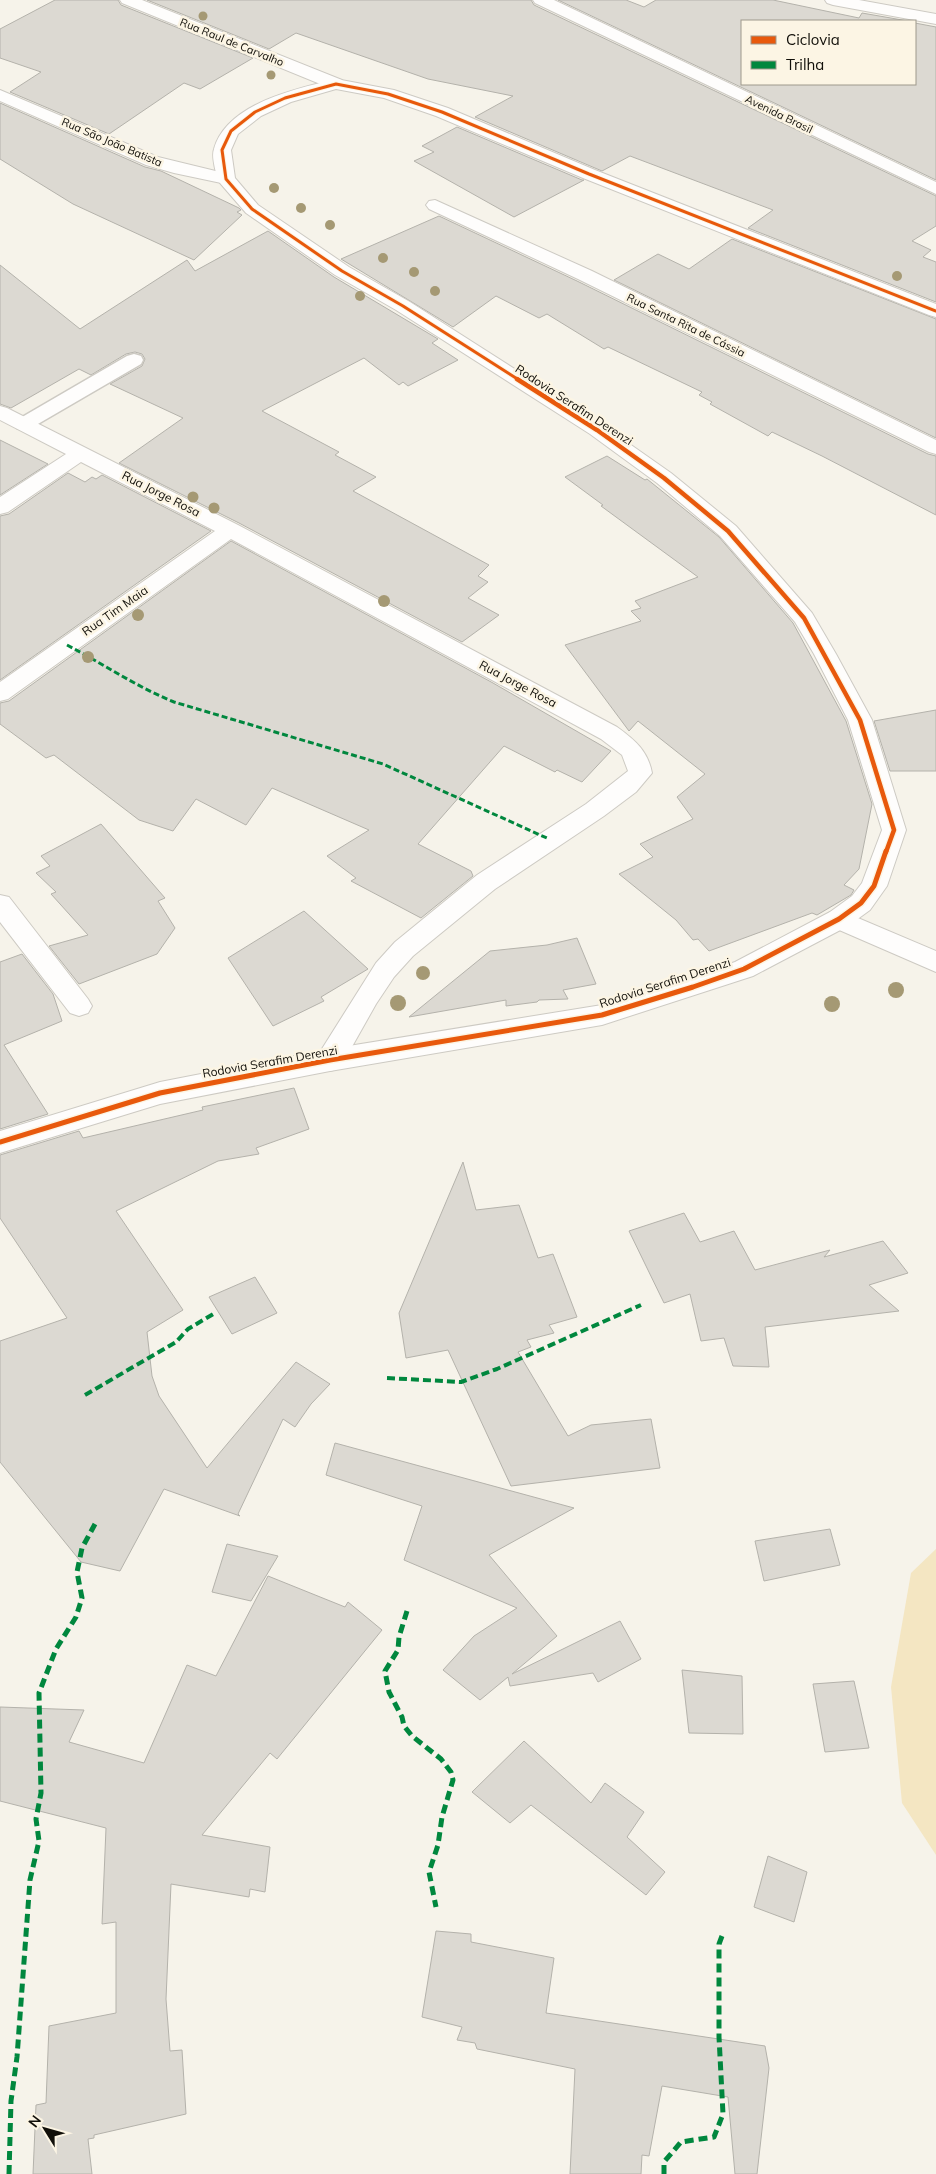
<svg xmlns="http://www.w3.org/2000/svg" width="936" height="2174" font-family="Mulish,sans-serif">
<style>
.green{fill:#f4e6c2}
.building{fill:#dcd9d2;stroke:#b4b2ab}
.lines{fill:none;stroke-linecap:round;stroke-linejoin:round}
.service-casing{stroke:#cdcac3;stroke-width:3}
.minor-casing{stroke:#cdcac3;stroke-width:2}
.secondary-casing{stroke:#cdcac3;stroke-width:2}
.service{fill:#fefdfc;fill-rule:evenodd}
.minor{fill:#fefdfc;fill-rule:evenodd}
.secondary{fill:#fefdfc;fill-rule:evenodd}
.quiet-far2{stroke:#00873e;stroke-width:3;stroke-dasharray:6 3;stroke-linecap:butt}
.quiet-far1{stroke:#00873e;stroke-width:4;stroke-dasharray:8 4;stroke-linecap:butt}
.quiet{stroke:#00873e;stroke-width:5;stroke-dasharray:9 5;stroke-linecap:butt}
.cycleway-far2-casing{stroke:#fcf5e4;stroke-width:5}
.cycleway-far1-casing{stroke:#fcf5e4;stroke-width:7}
.cycleway-casing{stroke:#fcf5e4;stroke-width:8}
.cycleway-far2{stroke:#e8590c;stroke-width:3}
.cycleway-far1{stroke:#e8590c;stroke-width:4.5}
.cycleway{stroke:#e8590c;stroke-width:5}
.tree{fill:#a59974}
.labels{text-anchor:middle;stroke-width:5;stroke-linejoin:round;paint-order:stroke}
.far-street-label{font-size:11px;fill:#110f09;stroke:#fcf5e4}
.street-label{font-size:12px;fill:#110f09;stroke:#fcf5e4}
</style>
<rect width="100%" height="100%" fill="#f6f3ea"/>
<!-- green -->
<path class="green" d="M936 1549V1855L902 1803 891 1687 911 1573Z"/>
<!-- building -->
<path class="building" d="M55 0H118L121 5 253 58 200 89 184 83 109 134 10 92 41 72 0 58V29Z
M147 0H531L534 5 936 196V226L912 241 931 250 923 257 936 262V302L748 228 773 210 630 156 602 171 475 117 513 96 428 79 296 33 269 49Z
M558 0H626L644 7 656 0H773L859 18 862 13 908 21H742V84H915V23L936 27V180Z
M0 103 145 167 161 171 239 208 241 210 237 212 242 215 194 260 73 204 0 159Z
M457 127 582 180H584L514 217 414 161 434 152 422 146Z
M439 216 577 281 928 454 936 456V515L822 456 772 432 768 436 710 404 712 402 699 395 702 392 608 347 604 349 547 314 539 318 496 296 453 327 341 259Z
M268 231 334 277 438 339 432 343 458 360 408 386 403 382 399 385 364 358 262 411 339 452 335 455 376 477 353 491 489 565 478 576 488 582 468 598 499 615 462 642 239 523 119 463 183 418 110 384 142 366 145 359 142 354 135 352 126 354 91 375 79 369 11 408 0 404V265L80 329 187 260 195 271Z
M732 239 936 319V438L614 280 658 254 689 269Z
M0 440 48 464 0 495Z
M607 456 645 480 647 479 719 537 793 623 846 721 872 804 859 869 844 885 854 890 851 895 817 915 812 913 709 951 698 939 693 940 676 920 619 874 653 857 640 844 693 819 677 797 705 774 638 721 629 731 565 645 641 621 631 611 641 608 635 601 698 577 601 506 603 505 565 477Z
M68 473 85 482 92 477 96 479 102 475 211 531 0 680V516L9 514Z
M231 541 493 683 611 751 582 782 557 770 555 772 504 746 418 844 471 871 473 876 421 918 351 881 356 878 327 856 369 830 272 788 246 825 196 799 173 831 139 820 54 755 46 758 0 724V703L9 701Z
M936 710V771H890L874 721Z
M101 824 165 898 158 901 175 928 157 954 79 984 49 946 88 935 51 894 56 892 36 873 50 866 41 856Z
M304 911 368 969 321 997 324 1001 273 1026 228 958Z
M577 938 596 984 563 990 568 999 539 1000 537 1002 506 1006V1000L409 1017 490 951 547 945Z
M22 954 53 994 62 1021 4 1045 48 1114 0 1129V962Z
M294 1088 309 1129 256 1148 259 1154 218 1161 116 1211 183 1310 147 1332 152 1376 159 1396 207 1468 296 1362 330 1384 311 1404 295 1427 283 1419 238 1514 240 1516 164 1489 120 1571 81 1562 0 1462V1341L67 1318 0 1218V1155L79 1131 83 1138 203 1110 202 1107Z
M463 1162 476 1210 519 1205 538 1258 553 1254 577 1317 549 1325 554 1333 527 1340 531 1347 518 1352 568 1436 591 1425 651 1419 660 1468 511 1486 448 1350 406 1358 399 1313Z
M684 1213 700 1242 734 1231 755 1270 830 1250 824 1257 883 1241 908 1273 869 1285 899 1311 765 1327 769 1367 733 1366 724 1338 701 1341 690 1294 664 1303 629 1231Z
M255 1277 277 1313 232 1334 209 1297Z
M335 1443 574 1508 489 1555 557 1636 512 1674 620 1621 641 1659 598 1682 593 1673 510 1686 508 1677 480 1700 443 1670 474 1636 517 1608 404 1560 422 1506 326 1475Z
M830 1529 840 1565 764 1581 755 1541Z
M227 1544 278 1556 251 1601 212 1592Z
M268 1576 345 1607 348 1602 382 1630 277 1759 270 1753 202 1835 270 1847 265 1892 250 1889 249 1897 171 1884 166 1999 170 2051 182 2050 186 2114 94 2135V2138L88 2139 92 2174H33L36 2105 46 2103 49 2026 116 2013V1922L102 1924 106 1828 0 1801V1707L84 1710 69 1742 144 1763 187 1665 216 1676Z
M682 1670 742 1676 743 1734 689 1733Z
M854 1681 869 1748 825 1752 813 1684Z
M524 1741 591 1803 605 1783 644 1812 627 1837 665 1872 646 1895 531 1805 510 1823 472 1792Z
M768 1856 807 1872 794 1922 754 1907Z
M436 1931 471 1934V1942L554 1958 546 2013 765 2046 769 2068 757 2174H735L728 2097 662 2086 649 2156 642 2155 641 2174H570L575 2069 477 2049 475 2043 457 2040 462 2027 422 2017Z"/>
<g class="lines">
<!-- service casing -->
<g class="service-casing">
<path id="service" d="M134 354 141 356 143 360 141 364 31 428 24 430 17 428 14 424 17 420 127 356Z"/>
</g>
<!-- minor casing -->
<g class="minor-casing">
<path id="minor" d="M120 0H142L342 80 345 84 342 88H330L122 3Z
M533 0H554L936 182V194L535 3Z
M825 0H859L936 14V24L833 5 827 3Z
M0 90 158 157 232 175 235 179 232 183 226 184 174 173 146 165 0 101Z
M435 200 592 271 936 440V454L929 452 578 279 429 209 426 205 429 201Z
M0 406 7 408 238 525 617 727C635 740 648 751 652 773L636 792 604 816 495 889 413 956 394 977 376 1004 340 1068 330 1071 320 1068 316 1060 320 1052 376 963 395 942 477 875 586 804 628 771 622 755 601 739 231 539 8 699 0 701V682L215 531 81 462 8 512 0 514V497L66 454 0 420Z
M0 895 9 897 88 999 92 1006 88 1013 79 1016 70 1013 0 922Z
M839 910 936 951V972L830 926 826 919 830 912Z"/>
</g>
<!-- secondary casing -->
<g class="secondary-casing">
<path id="secondary" d="M336 79 394 90 448 108 595 170 936 304V317L929 315 583 178 436 116 384 98 336 89 291 102 261 116 238 134 231 150 235 178 258 205 349 267 410 302 604 426 671 473 736 526 812 613 836 654 872 720 906 830 887 886 870 910 848 926 753 976 602 1025 330 1071 160 1104 0 1153V1131L160 1082 330 1049 602 1005 685 979 735 962 830 912 852 896 862 883 882 830 848 720 814 654 795 622 720 536 657 483 590 434 396 310 335 275 246 213 220 183 217 179C216 170 211 157 214 149 227 103 296 89 336 79Z"/>
</g>
<!-- service -->
<use href="#service" class="service"/>
<!-- minor -->
<use href="#minor" class="minor"/>
<!-- secondary -->
<use href="#secondary" class="secondary"/>
<!-- quiet-far2 -->
<path class="quiet-far2" d="M67 645C103 664 137 687 174 702L383 764 549 839"/>
<!-- quiet-far1 -->
<path class="quiet-far1" d="M387 1378 461 1382 497 1369 641 1305
M85 1395 176 1342 188 1329 215 1313"/>
<!-- quiet -->
<path class="quiet" d="M407 1611 399 1637 398 1650 385 1671 389 1692 402 1717 404 1726 412 1736 441 1759 451 1772 453 1780 442 1817 438 1845 429 1872 436 1907
M9 2174 11 2101 17 2057 30 1880 39 1841 36 1819 41 1793 39 1693 56 1649 76 1617 82 1598 77 1572 82 1548 95 1524
M664 2174V2162L681 2142 714 2137 723 2114 719 2037V1944L722 1936"/>
<!-- cycleway-far2 casing -->
<g class="cycleway-far2-casing">
<path id="cycleway-far2" d="M519 380 403 306 342 271 252 209 226 179 222 150 231 131 255 112 285 98 336 84 388 94 442 112 589 174 936 311"/>
</g>
<!-- cycleway-far1 casing -->
<g class="cycleway-far1-casing">
<path id="cycleway-far1" d="M517 379 597 430 664 478 728 531 804 618 860 720 894 830 886 852"/>
</g>
<!-- cycleway casing -->
<g class="cycleway-casing">
<path id="cycleway" d="M0 1142 160 1093 330 1060 602 1015 693 987 744 969 839 919 861 903 874 886 886 851"/>
</g>
<!-- cycleway-far2 -->
<use href="#cycleway-far2" class="cycleway-far2"/>
<!-- cycleway-far1 -->
<use href="#cycleway-far1" class="cycleway-far1"/>
<!-- cycleway -->
<use href="#cycleway" class="cycleway"/>
</g>
<!-- trees -->
<g class="tree">
<circle cx="203" cy="16" r="4.5"/>
<circle cx="271" cy="75" r="4.5"/>
<circle cx="274" cy="188" r="5"/>
<circle cx="301" cy="208" r="5"/>
<circle cx="330" cy="225" r="5"/>
<circle cx="383" cy="258" r="5"/>
<circle cx="414" cy="272" r="5"/>
<circle cx="897" cy="276" r="5"/>
<circle cx="435" cy="291" r="5"/>
<circle cx="360" cy="296" r="5"/>
<circle cx="193" cy="497" r="5.5"/>
<circle cx="214" cy="508" r="5.5"/>
<circle cx="384" cy="601" r="6"/>
<circle cx="138" cy="615" r="6"/>
<circle cx="88" cy="657" r="6"/>
<circle cx="423" cy="973" r="7"/>
<circle cx="896" cy="990" r="8"/>
<circle cx="398" cy="1003" r="8"/>
<circle cx="832" cy="1004" r="8"/>
</g>
<g class="labels">
<!-- far-street labels -->
<g class="far-street-label">
<text transform="translate(232 42) rotate(22)" y="4">Rua Raul de Carvalho</text>
<text transform="translate(779 114) rotate(26)" y="4">Avenida Brasil</text>
<text transform="translate(112 142) rotate(23)" y="4">Rua São João Batista</text>
<text transform="translate(686 325) rotate(26)" y="4">Rua Santa Rita de Cássia</text>
</g>
<!-- street labels -->
<g class="street-label">
<text transform="translate(574 405) rotate(33)" y="4">Rodovia Serafim Derenzi</text>
<text transform="translate(161 494) rotate(27)" y="4">Rua Jorge Rosa</text>
<text transform="translate(115 611) rotate(-35)" y="4">Rua Tim Maia</text>
<text transform="translate(518 684) rotate(28)" y="4">Rua Jorge Rosa</text>
<text transform="translate(665 983) rotate(-18)" y="4">Rodovia Serafim Derenzi</text>
<text transform="translate(270 1062) rotate(-10)" y="4">Rodovia Serafim Derenzi</text>
</g>
</g>
<!-- legend -->
<rect x="741" y="20" width="175" height="65" fill="#fcf5e4" stroke="#9e998c"/>
<rect x="751" y="36" width="25" height="8" fill="#e8590c" stroke="#9e998c"/>
<text x="786" y="45" font-size="15" fill="#110f09">Ciclovia</text>
<rect x="751" y="61" width="25" height="8" fill="#00873e" stroke="#9e998c"/>
<text x="786" y="70" font-size="15" fill="#110f09">Trilha</text>
<!-- north arrow -->
<g transform="translate(45 2129) rotate(307)" stroke="#fcf5e4" stroke-width="4" paint-order="stroke">
<path d="M0-4L9 19L0 12L-9 19Z" fill="#110f09"/>
<text y="-8" font-size="14" font-weight="bold" text-anchor="middle" fill="#110f09">N</text>
</g>
</svg>
